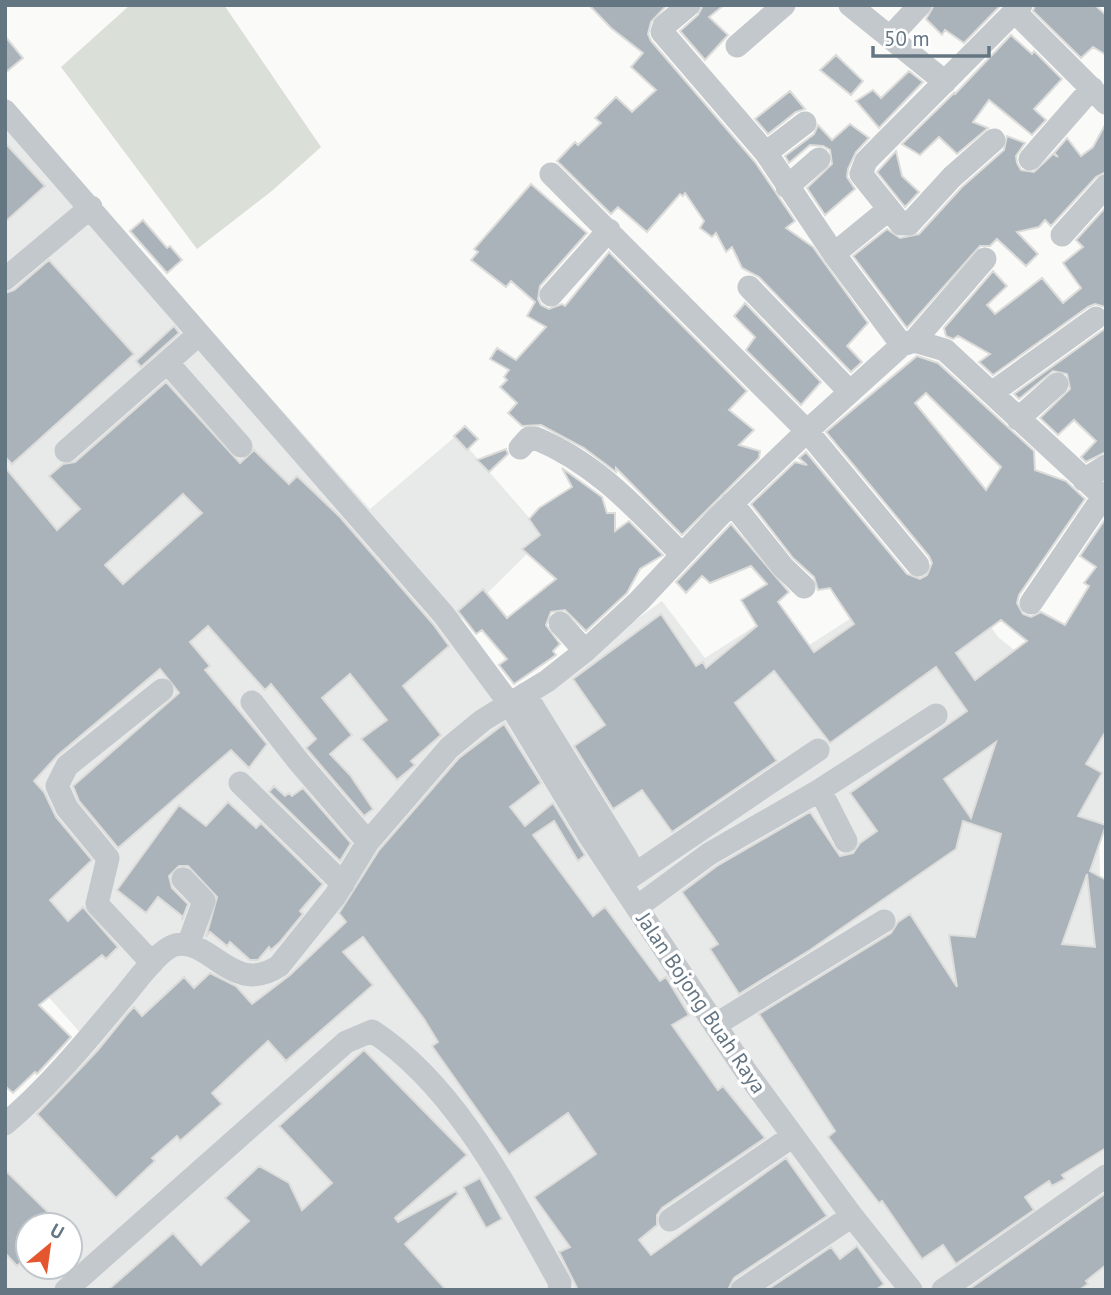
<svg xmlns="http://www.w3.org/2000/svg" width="1111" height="1295" font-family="'PT Sans',sans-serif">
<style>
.built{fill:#e8e9e9;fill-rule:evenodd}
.green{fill:#dadfd7}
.building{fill:#aab3b9;stroke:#dcdcda;stroke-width:2;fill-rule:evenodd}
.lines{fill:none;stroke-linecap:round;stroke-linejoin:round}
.minor{stroke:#c3c8cc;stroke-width:23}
.labels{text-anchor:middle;stroke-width:7;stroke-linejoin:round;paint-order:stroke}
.street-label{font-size:21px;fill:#657683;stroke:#fff}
</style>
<rect width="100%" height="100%" fill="#fafaf8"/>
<!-- built -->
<path class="built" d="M5 100 370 509 457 435 572 567 532 549 456 624 520 703 662 601 705 658 772 615 803 649 971 541 977 607 998 637 1040 670 1106 567V817L1099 833 1106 1122V1290H5V1131L92 1046 5 948ZM28 1225H70V1267H28Z"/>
<!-- green -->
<path class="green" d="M130 5H224L321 147 273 190 197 249 61 67Z"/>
<!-- building -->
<path class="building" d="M589 5H667L651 22 648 34 651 41 755 162 795 221 786 228 813 247 868 323 847 346 862 362 851 372 759 277 742 268 732 247 726 252 716 233 712 237 700 228 704 221 685 193 683 196 680 194 647 232 618 207 611 214 557 161 575 142 578 145 601 123 595 118 616 97 632 112 656 90 631 67 643 53 611 28Z
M703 5H724L709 17 728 35 705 60 680 31 698 15Z
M934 5H1001L964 43 945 30 942 35 926 19Z
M1035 5H1095L1106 15V55L1093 47 1081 58 1033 11Z
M1011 35 1032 54 1034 51 1062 79 1034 109 1046 120 1032 135 989 100 973 122 988 128 957 154 939 137 920 155 902 144 954 93 955 94Z
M5 36 23 58 5 73Z
M836 55 863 81 851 95 820 70Z
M909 71 923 82 879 128 856 101 873 90 881 98Z
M790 91 805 109 796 112 768 134 755 119Z
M1106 123V172L1096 177 1051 226 1045 220 1039 227 1017 232 1038 254 1026 266 997 239 990 246H980L907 328 853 256 887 229 900 238 919 234 962 187 1004 150 1007 136 1025 143 1016 156 1017 163 1021 170 1034 172 1053 154 1058 157 1054 153 1067 138 1081 156 1093 147Z
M850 124 869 138 856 152 848 169 847 177 855 189 825 215 807 188 832 164 830 150 823 146 810 145 789 163 785 156 814 134 818 125 832 140Z
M5 143 45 186 5 222Z
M896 151 902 176 919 192 905 207 877 172Z
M531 184 587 233 540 286 538 299 541 305 549 309 562 304 565 306 609 252 747 391 729 410 754 430 739 445 760 451 759 458 682 535 616 468V472L584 448 541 425 522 426 508 413 517 403 500 387 507 380 504 377 509 370 490 359 497 348 516 360 546 327 527 316 535 302 511 281 506 287 471 260 478 252 474 249Z
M1106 207 1105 307 1095 304 1088 307 993 375 979 362 990 354 958 336 953 339 946 336 944 328 993 271 1007 286 987 305 995 314 1042 278 1063 303 1081 288 1063 263 1083 247 1076 240Z
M143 220 167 248 170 246 182 260 167 273 130 231Z
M49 260 134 354 12 464 5 457V293L14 290Z
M745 303 821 382 801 405 746 350 755 337 734 316Z
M174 326 179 333 141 367 136 361Z
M1106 328V452L1086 462 1081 457 1096 441 1074 420 1058 435 1040 418 1070 389 1067 374 1053 371 1019 399 1014 394Z
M917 356 938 363 1034 451 1035 470 1066 481 1085 499 1019 595 1017 603 1023 614 1031 617 1041 612 1065 625 1089 586 1084 583 1096 567 1080 556 1106 518V731L1086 764 1102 773 1078 816 1106 825 1090 871 1106 880V1148L1062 1175 1065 1179 1052 1186 1049 1181 1025 1197 1034 1210 956 1264 943 1245 922 1259 882 1201 879 1203 828 1137 835 1131 759 1014 891 933 898 922 910 914 957 987 949 935 975 937 1001 834 963 821 956 849 810 950 739 994 710 949 718 944 682 892 717 866 810 812 840 856 853 853 860 843 877 831 850 793 967 711 936 667 830 743 774 671 735 703 777 761 672 832 642 790 613 809 574 746 605 725 573 679 661 614 696 666 703 662 706 668 757 626 741 600 767 584 751 566 710 583 702 576 686 593 676 582 731 524 789 592 778 602 814 652 854 624 830 588 818 590 814 577 793 558 751 504 795 462 807 465 799 458 806 452 907 574 920 579 927 575 932 563 929 556 826 432ZM926 393 1001 467 986 490 915 403ZM1001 620 1027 641 975 680 956 653ZM996 742 971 818 944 779ZM1087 874 1095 947 1062 944Z
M166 382 240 463 254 450 289 484 297 476 340 517 433 624 449 646 403 686 441 735 411 761 415 765 397 780 361 739 387 720 350 674 322 698 352 735 330 754 350 775 373 809 364 816 306 748 316 739 271 684 265 690 208 626 190 642 210 666 205 670 267 744 249 768 231 750 118 848 79 801 73 786 179 693 160 669 58 755 34 781 44 792 56 817 92 860 50 900 68 921 83 907 118 947 106 959 102 955 39 1005 71 1037 37 1074 35 1072 13 1093 5 1086V467L57 530 80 509 49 476 63 464 75 462ZM183 494 202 513 123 584 105 565Z
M465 426 478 439 467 450 454 436Z
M506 449 508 454 489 472 477 460Z
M562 468 602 497 607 513H615V531L629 521 663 555 640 569 627 593 586 631 565 610 551 612 546 625 560 644 553 651 556 655 514 684 499 665 507 659 482 630 476 634 458 611 483 589 507 618 556 579 522 549 540 535 529 519 539 508 572 487Z
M504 724 541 783 510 807 525 826 553 803 585 855 578 861 554 821 533 835 593 916 605 907 660 981 666 977 689 1015 672 1025 718 1090 723 1086 765 1138 662 1208 657 1215V1225L639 1240 651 1255 786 1158 827 1216 734 1278 728 1290H578L559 1252 570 1247 534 1197 596 1154 568 1113 509 1155 432 1046 438 1042 424 1019 363 937 343 952 373 985 286 1061 268 1041 212 1093 222 1104 180 1141 177 1136 152 1158 155 1161 116 1198 37 1114 98 1050 128 1013 134 1007 142 1016 184 977 194 988 210 973 236 986 252 1004 290 975 346 922 339 913 379 850 459 758Z
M274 786 285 796 289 793 292 796 303 788 351 843 340 861 269 792Z
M228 802 256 828 261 823 323 884 300 911 303 914 280 942 271 950 269 947 258 960H250L230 942 227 946 210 932 206 937 217 897 188 866H179L169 876 172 888 188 904 182 920V916L158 897 146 913 117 890 179 805 206 826Z
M364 1050 467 1155 395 1218 398 1222 456 1191 458 1194 405 1244 446 1290H108L173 1233 201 1265 249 1221 225 1198 259 1166 289 1183 302 1210 332 1183 279 1126Z
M5 1170 61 1225H28V1256L17 1266 5 1253Z
M480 1178 502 1219 486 1228 463 1187Z
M1106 1193V1265L1086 1281 1088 1284 1079 1290H968Z
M857 1246 884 1284 876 1290H767L831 1247 840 1259Z"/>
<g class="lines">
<!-- minor -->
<path class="minor" d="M689 5 664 26 662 32 766 153 834 254 902 345
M850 5 945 82
M1015 12 1106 103
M890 37 920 5
M737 46 784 5
M5 111 444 615 509 703 590 837 747 1073 852 1216 911 1290
M766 153 805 123
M1030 159 1092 88
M551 174 807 431 918 565
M787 187 819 159
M889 209 901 224H909L952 177 994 140
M1062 235 1106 186
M834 254 889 209 861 174 866 161 1021 5
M5 279 91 207
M749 287 850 392
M551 295 609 230
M914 341 985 259
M167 362 241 446
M993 392 1096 318
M1018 419 1057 384
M520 448 529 438H535C596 463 637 509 682 555
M66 451 198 335
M1084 480 1106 466
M732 503 783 567 804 587
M1031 603 1103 497
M560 623 585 651
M525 694 625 855 635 874 621 884
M252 702 299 762 368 842
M240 783 343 884
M820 790 846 841
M635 874 818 750
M183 879 204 901 188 945
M637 907 709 854 820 790 936 715
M152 963 97 904 108 858 67 808 57 786 67 766 162 690
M715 1025 884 921
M5 1124C47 1089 84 1044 119 1002 132 988 157 950 175 945 211 937 232 997 279 966L335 896 368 842 449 748 483 720 547 681 585 651 639 601 718 517 807 431 902 345 914 341 945 350 1106 499
M670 1220 793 1136
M66 1290 346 1042 372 1031C458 1087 511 1196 560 1283L559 1290
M742 1290 852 1216
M943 1290 1106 1176"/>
</g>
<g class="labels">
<!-- street labels -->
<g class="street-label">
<text transform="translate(701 1003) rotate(56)" y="7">Jalan Bojong Buah Raya</text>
</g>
</g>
<!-- border -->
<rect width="1111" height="1295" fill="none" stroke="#657683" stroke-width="14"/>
<!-- north arrow -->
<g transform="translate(49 1246) rotate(29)"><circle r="33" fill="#ffffff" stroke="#c1c8cd" stroke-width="2"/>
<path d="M0-5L12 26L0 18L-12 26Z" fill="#e4572e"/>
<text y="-10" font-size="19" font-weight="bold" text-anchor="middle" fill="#657683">U</text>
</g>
<!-- scale -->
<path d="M873 46v10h116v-10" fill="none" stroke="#657683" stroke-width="3.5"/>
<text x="884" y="46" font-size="21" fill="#657683" stroke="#ffffff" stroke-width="5" paint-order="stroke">50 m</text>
</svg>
